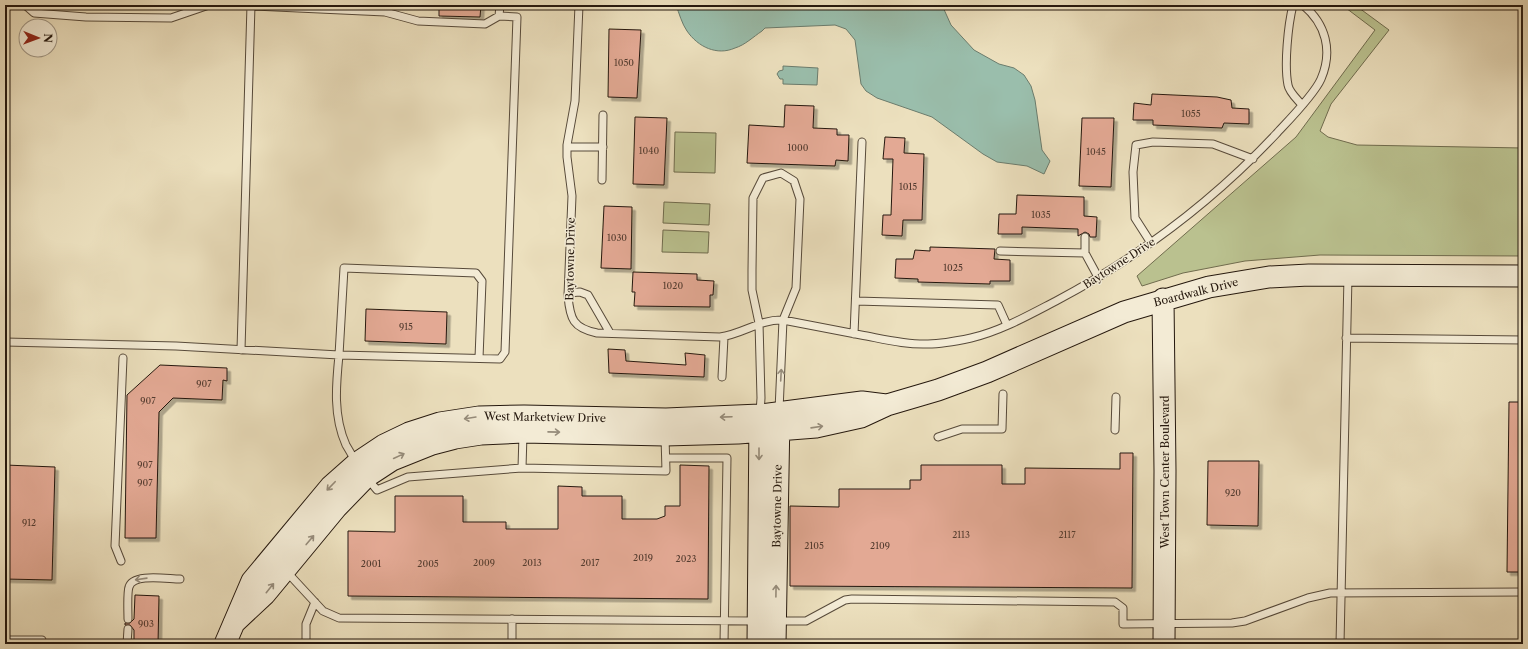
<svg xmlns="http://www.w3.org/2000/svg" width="1528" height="649" font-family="'Libre Caslon Text',serif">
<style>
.green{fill:#bac18f;stroke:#706c4e}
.water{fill:#9abeac;stroke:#6b7c6d}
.building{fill:#e3a994;stroke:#25180e;filter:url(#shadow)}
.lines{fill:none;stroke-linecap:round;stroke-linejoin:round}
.lane-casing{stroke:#574a3a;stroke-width:9}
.secondary-casing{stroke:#25180e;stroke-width:23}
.lane{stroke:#f3ebd5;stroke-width:7}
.secondary{stroke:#f3ebd5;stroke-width:21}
.oneway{stroke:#968c7b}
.labels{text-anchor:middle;stroke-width:3;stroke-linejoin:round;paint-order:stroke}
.number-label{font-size:9px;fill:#543c30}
.street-label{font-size:11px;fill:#25180e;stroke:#f3ebd5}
</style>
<defs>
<filter id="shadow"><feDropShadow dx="3.5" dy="3.5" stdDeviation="0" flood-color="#0004"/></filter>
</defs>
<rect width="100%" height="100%" fill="#ece0be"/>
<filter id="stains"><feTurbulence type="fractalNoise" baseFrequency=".005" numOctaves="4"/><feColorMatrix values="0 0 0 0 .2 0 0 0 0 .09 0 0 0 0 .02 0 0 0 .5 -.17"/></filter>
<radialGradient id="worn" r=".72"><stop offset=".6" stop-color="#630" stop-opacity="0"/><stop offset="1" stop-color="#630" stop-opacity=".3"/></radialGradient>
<!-- green -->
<path class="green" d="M1342 5H1355L1389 30 1331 104 1320 131 1328 137 1357 145 1523 148V256L1320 255 1245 261 1183 273 1142 286 1137 276 1296 137 1375 30Z
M675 132 716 133 715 173 674 172Z
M664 202 710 204 709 225 663 223Z
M663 230 709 232 708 253 662 252Z"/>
<!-- water -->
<path class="water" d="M676 5H942L951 25 974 50 999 64 1014 68 1024 75 1031 86 1035 100 1042 150 1050 161 1044 174 1027 166 997 162 983 154 932 117 877 98 866 91 861 84 855 40 846 29 835 25 765 28 762 31C753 37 745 45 735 48 717 56 698 47 687 31 682 24 679 13 676 5Z
M783 66 818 68 817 85 783 84V79H780L777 74 779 71 783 70Z"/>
<!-- building -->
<path class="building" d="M439 5H481L480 17 439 16Z
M609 29 641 30 637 98 608 97Z
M1152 94 1217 97 1231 100 1232 108 1249 109V124L1224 123 1222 128 1153 125V120H1133L1134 103 1151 105Z
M785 105 814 106 813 128 837 129V135H849L848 161 836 160 835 166 747 163 749 125 784 127Z
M635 117 667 118 664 185 633 184Z
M1082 118H1114L1111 187 1079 186Z
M885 137 905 138 904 153 924 154 922 220H903L902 236 882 235 883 215H891L893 159H883Z
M1017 195 1084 197V216L1097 217 1096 237H1090L1089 234 1085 232 1078 236V229L1022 227V234H998L999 214H1016Z
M604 206 632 207 631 269 601 268Z
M930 247 995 249 994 259 1010 260V281H990V284L918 282V279L895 278 896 259H913L915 250 930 251Z
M633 272 697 274V280L714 281 713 295H710V307L634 306 635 292H632Z
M366 309 447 312 446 344 365 341Z
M608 349 625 350 626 361 686 365 685 353 705 355 704 377 609 373Z
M160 365 227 368V381L223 380 222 400 173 398 159 412 156 538H125L127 395Z
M1509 402H1523V572H1507Z
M1120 453H1133L1132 588 790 586V506L839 507V489H910V480H921V465H1002V484H1025V468L1120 469Z
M1208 461H1259L1258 526 1207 525Z
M5 465 55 467 52 580 5 579Z
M680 465 709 466 708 599 348 596V531L395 532V496H463V522H506V529H558V486L582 487V496H622V519H657L665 516V506H680Z
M135 595 159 596 158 644H134V630L130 625H125V623H130L134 619Z"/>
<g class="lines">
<!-- lane casing -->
<g class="lane-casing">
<path id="lane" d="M25 5 34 13 86 17 171 18 209 5
M233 5 385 12 418 21 485 24 499 16 517 17 505 352 500 359 339 355 344 268 476 273 482 281 479 358
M579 5 575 101 567 145V157L572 196 568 296C570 319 573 328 597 333L720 337C743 334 760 319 783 320 809 325 835 330 861 335 883 339 906 345 928 344 943 344 957 341 971 338 1001 331 1029 315 1056 301 1139 257 1212 202 1276 134 1288 121 1314 95 1321 79 1333 51 1326 24 1303 5
M1293 5C1288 25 1284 65 1288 85 1289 92 1298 100 1302 105
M499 16 500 5
M567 147H603
M602 180 603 115
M1151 243 1135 218 1133 172 1136 145 1153 142 1213 144 1253 159
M1000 251 1085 253 1098 277
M1085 253V237
M568 293 580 292 588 295 610 333
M856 301 998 305 1007 325
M854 334 862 142
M1346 338 1523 340
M5 342 176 346 339 355C336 385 333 416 346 445 349 450 352 455 355 461
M241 350 251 5
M722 377 724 337
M760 413 761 398 759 323 752 290V270L753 198 763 178 781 173 794 181 800 199 796 288 783 320 779 410
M1115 430 1116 397
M938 437 962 429H1002L1003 394
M666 458H727L724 644
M522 468 523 434
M367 478 377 490 408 477 522 468 666 471 665 437
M121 561 115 546 123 358
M286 571 323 611 339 618 756 621
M128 619C128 612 127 593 129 587 133 573 167 579 180 579
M512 619V644
M777 621H806L845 600 852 599 1115 602 1123 608V624L1232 623 1245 621 1308 598 1330 593 1523 592
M5 640H42V644
M127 644 128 629
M306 644V624L315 602
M1340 644 1348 276"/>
</g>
<!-- secondary casing -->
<g class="secondary-casing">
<path id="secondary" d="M1163 299 1165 471 1164 644
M234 623 265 594 336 508 366 477 392 460 432 444 455 438 481 434 523 432 665 435 738 433 816 427 861 417 887 405 938 390 987 372 1124 312 1209 287 1269 277 1309 275 1523 276
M225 644 252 581 331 486 357 463 384 445 409 433 440 423 479 417 524 416 666 419 760 415 862 402 886 405
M758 644 760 418
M775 644 779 416"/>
</g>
<!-- lane -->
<use href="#lane" class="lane"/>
<!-- secondary -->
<use href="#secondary" class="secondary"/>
</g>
<!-- one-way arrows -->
<defs><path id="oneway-shaft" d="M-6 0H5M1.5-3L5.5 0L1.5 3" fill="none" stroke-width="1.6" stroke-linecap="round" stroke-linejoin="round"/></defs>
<g class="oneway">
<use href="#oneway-shaft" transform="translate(781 375) rotate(-87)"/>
<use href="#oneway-shaft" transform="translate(726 417) rotate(178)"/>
<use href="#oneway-shaft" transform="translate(470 418) rotate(171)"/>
<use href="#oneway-shaft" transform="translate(817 427) rotate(-8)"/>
<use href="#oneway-shaft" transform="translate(554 432) rotate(1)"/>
<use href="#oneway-shaft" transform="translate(759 454) rotate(90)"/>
<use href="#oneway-shaft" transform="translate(399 456) rotate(-25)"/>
<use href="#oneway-shaft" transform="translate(331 486) rotate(134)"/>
<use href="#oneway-shaft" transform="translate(310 540) rotate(-50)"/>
<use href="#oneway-shaft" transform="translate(141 579) rotate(172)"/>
<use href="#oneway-shaft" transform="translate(270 588) rotate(-51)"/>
<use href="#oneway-shaft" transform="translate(776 591) rotate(-89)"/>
</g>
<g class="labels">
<!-- number labels -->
<g class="number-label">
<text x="624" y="66">1050</text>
<text x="1191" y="117">1055</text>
<text x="798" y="151">1000</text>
<text x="649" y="154">1040</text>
<text x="1096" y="155">1045</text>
<text x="908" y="190">1015</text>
<text x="1041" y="218">1035</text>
<text x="617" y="241">1030</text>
<text x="953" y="271">1025</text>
<text x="673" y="289">1020</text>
<text x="406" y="330">915</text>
<text x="204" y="387">907</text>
<text x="148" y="404">907</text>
<text x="145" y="468">907</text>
<text x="145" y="486">907</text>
<text x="1233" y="496">920</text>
<text x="29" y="526">912</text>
<text x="961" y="538">2113</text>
<text x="1067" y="538">2117</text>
<text x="814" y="549">2105</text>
<text x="880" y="549">2109</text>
<text x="643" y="561">2019</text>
<text x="686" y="562">2023</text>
<text x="484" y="566">2009</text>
<text x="532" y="566">2013</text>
<text x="590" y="566">2017</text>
<text x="371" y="567">2001</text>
<text x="428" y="567">2005</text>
<text x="146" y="627">903</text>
</g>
<!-- street labels -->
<g class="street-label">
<text transform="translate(570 259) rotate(-89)" y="4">Baytowne Drive</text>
<text transform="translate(1119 263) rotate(-33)" y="4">Baytowne Drive</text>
<text transform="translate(1196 292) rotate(-14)" y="4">Boardwalk Drive</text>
<text transform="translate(545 417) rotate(1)" y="4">West Marketview Drive</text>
<text transform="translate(1165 472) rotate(-90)" y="4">West Town Center Boulevard</text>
<text transform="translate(777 506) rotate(-89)" y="4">Baytowne Drive</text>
</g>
</g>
<!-- margin -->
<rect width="1528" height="649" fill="none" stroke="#ece0be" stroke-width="20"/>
<rect x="6" y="6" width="1516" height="637" fill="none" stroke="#25180e" stroke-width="2"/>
<rect x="10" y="10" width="1508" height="629" fill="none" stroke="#25180e"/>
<!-- north arrow -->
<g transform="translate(38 38) rotate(91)"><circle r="19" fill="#f3ebd5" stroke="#a19785"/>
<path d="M0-3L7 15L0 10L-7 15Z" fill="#8f2418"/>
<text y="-6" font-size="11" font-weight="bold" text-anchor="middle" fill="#25180e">N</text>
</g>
<rect width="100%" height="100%" filter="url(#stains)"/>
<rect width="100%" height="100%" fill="url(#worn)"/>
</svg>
